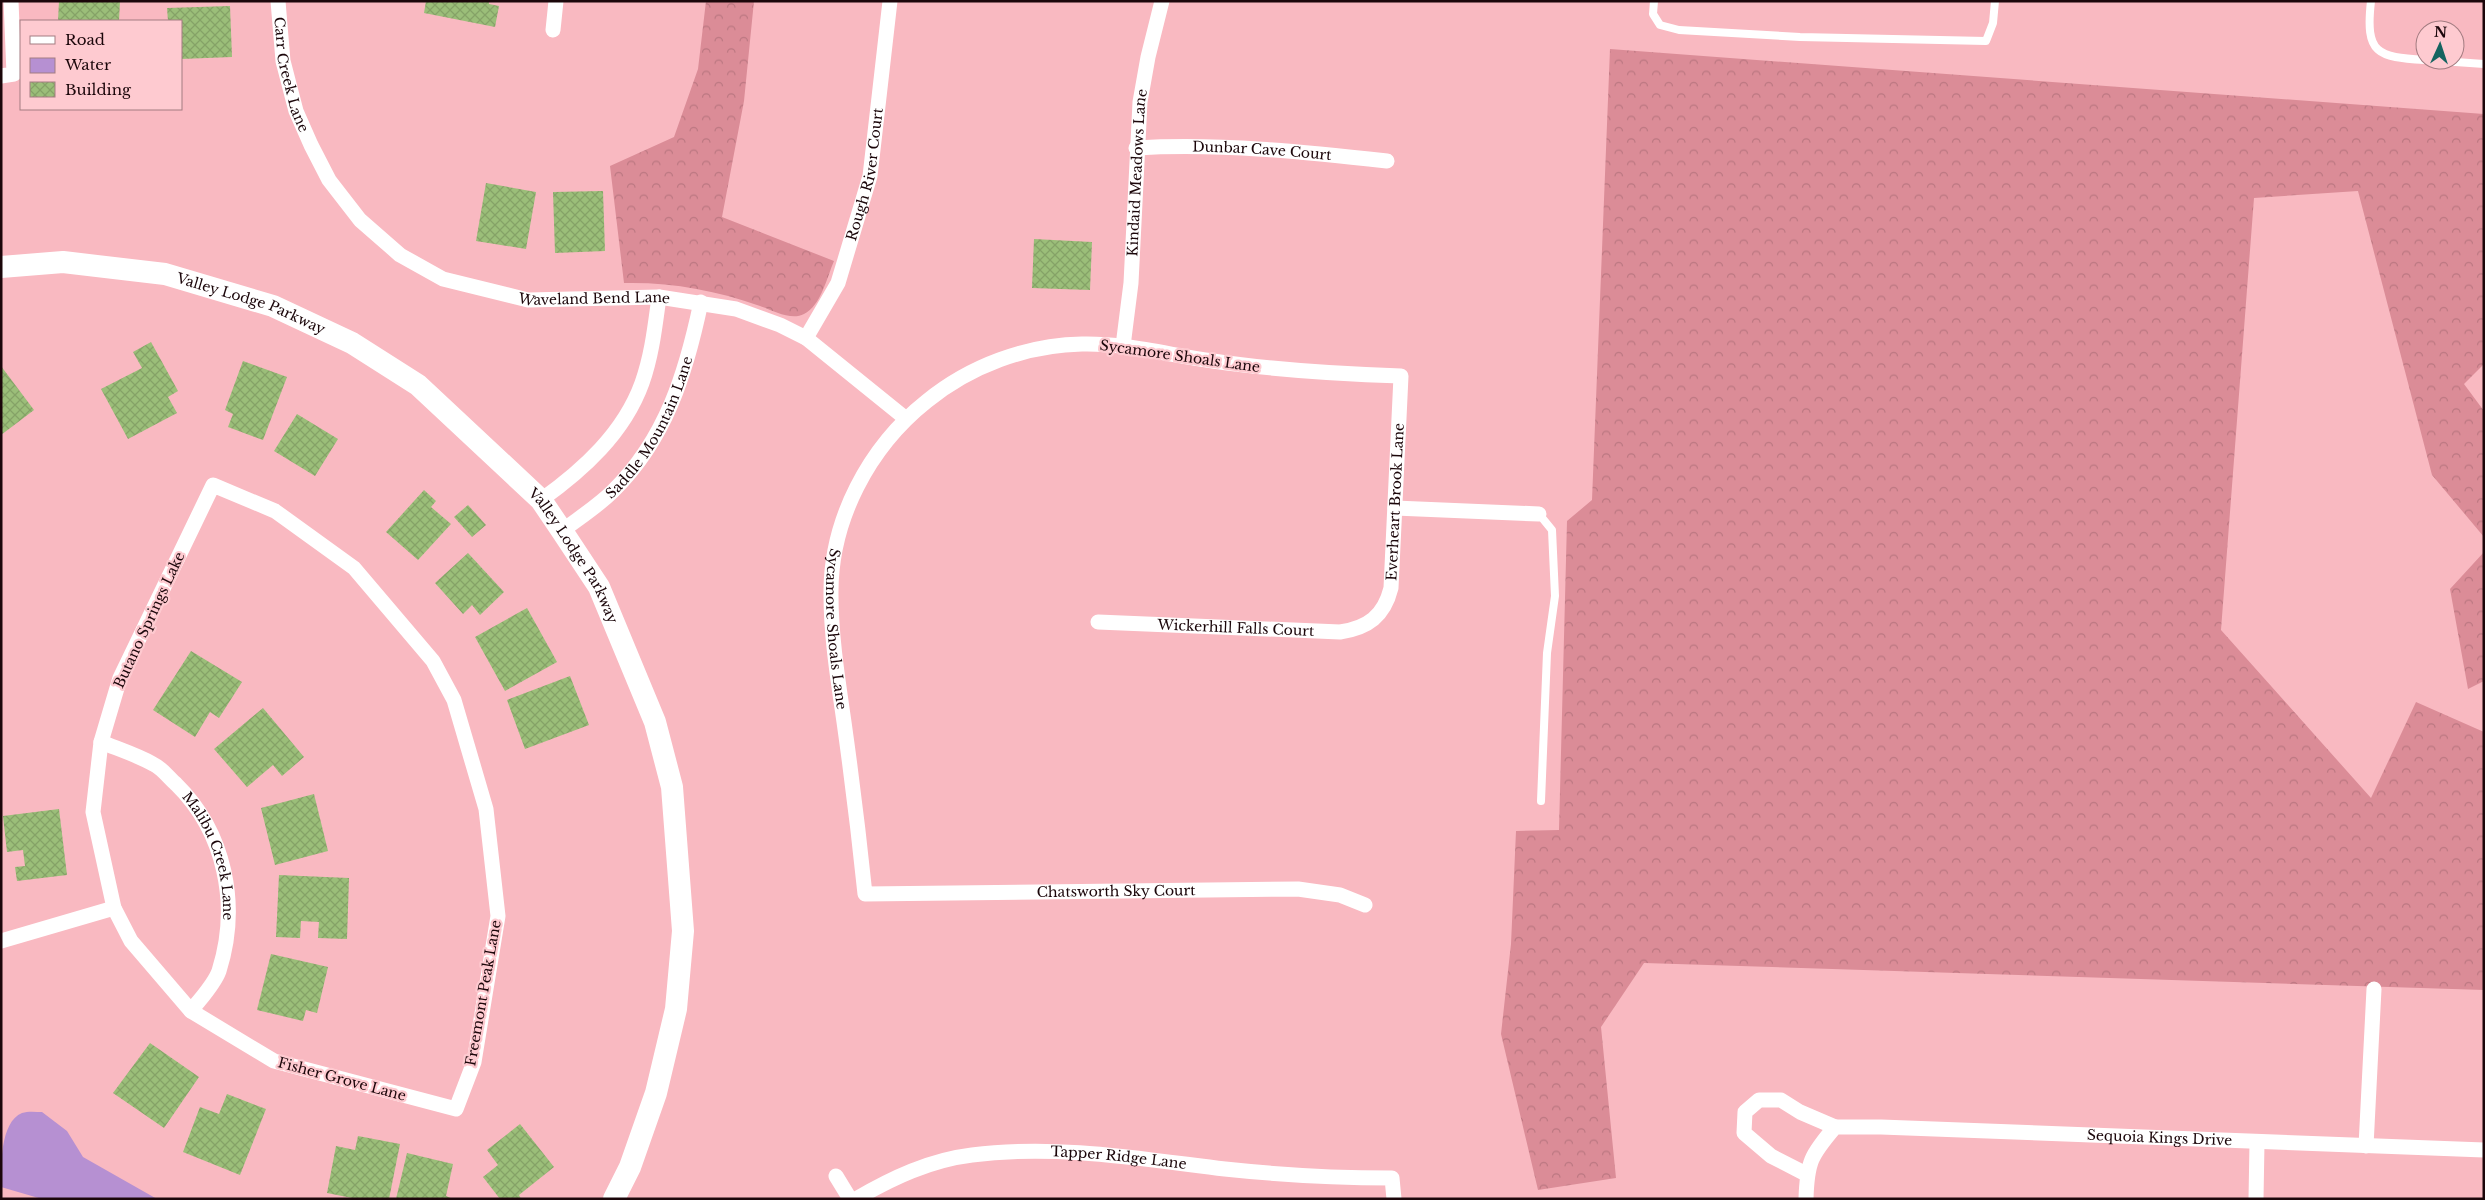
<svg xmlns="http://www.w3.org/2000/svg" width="2485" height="1200" font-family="'Libre Baskerville',serif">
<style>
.forest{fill:url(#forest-crowns)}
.water{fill:#b690d2}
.building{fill:url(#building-cross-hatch)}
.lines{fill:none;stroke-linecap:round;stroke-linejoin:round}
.lane{stroke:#fff;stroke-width:8}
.street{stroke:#fff;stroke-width:15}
.secondary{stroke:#fff;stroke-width:22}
.labels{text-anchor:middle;stroke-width:4.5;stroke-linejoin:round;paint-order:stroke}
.street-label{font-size:14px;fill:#1b060a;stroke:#fecad0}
</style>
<defs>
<pattern id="forest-crowns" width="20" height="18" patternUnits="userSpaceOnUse" patternTransform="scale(1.25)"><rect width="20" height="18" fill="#db8c97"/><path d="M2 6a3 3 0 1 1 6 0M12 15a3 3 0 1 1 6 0" fill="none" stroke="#bb7781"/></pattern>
<pattern id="building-cross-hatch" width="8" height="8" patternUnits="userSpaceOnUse" patternTransform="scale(1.25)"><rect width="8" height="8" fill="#9bbe79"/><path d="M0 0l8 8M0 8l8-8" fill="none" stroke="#85a267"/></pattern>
</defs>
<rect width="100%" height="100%" fill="#f9b9c1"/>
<!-- forest -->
<path class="forest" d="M706 1H754L744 101 722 217 834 261C827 277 821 306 804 314 791 321 772 310 760 306 715 290 671 282 624 283L610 166 674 137 698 69Z
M1610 49 2484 114V364L2464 384 2484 411V537L2432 475 2358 191 2254 198 2221 630 2371 798 2416 702 2484 732V990L1644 963 1601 1027 1616 1178 1538 1190 1501 1034 1511 944 1516 831 1559 830 1567 521 1592 500Z
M2484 552V681L2468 689 2450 589Z"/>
<!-- water -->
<path class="water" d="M42 1112 67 1131 83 1157 157 1199H42L1 1187C1 1166 0 1122 22 1113 28 1111 36 1112 42 1112Z"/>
<!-- building -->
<path class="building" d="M59 1H120L119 21H58Z
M426 1H489V4L499 6 495 27 424 13Z
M230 6 232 57 181 59V21H168L167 8Z
M486 183 536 192 526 249 476 241Z
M603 191 605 251 555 253 553 192Z
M1034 239 1092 242 1090 290 1032 288Z
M151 342 178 391 168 397 177 413 128 439 101 389 142 368 133 352Z
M243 361 287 377 263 440 228 427 233 414 225 410Z
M1 366 34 410 1 435Z
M297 414 338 439 315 476 274 451Z
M424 490 436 501 431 507 451 524 418 560 386 532Z
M468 505 486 525 472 537 454 517Z
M468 553 504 592 480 615 472 605 463 614 435 583Z
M527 608 557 662 505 691 475 637Z
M191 651 242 682 219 718 210 712 195 737 153 710Z
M570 676 589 725 525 749 507 700Z
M263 708 304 757 282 776 273 765 247 787 214 749Z
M314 794 328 851 275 865 261 808Z
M59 809 67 875 17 881 15 867 25 866 23 850 7 852 3 816Z
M279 875 349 878 347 939 318 938 319 922 301 921 300 938 276 937Z
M271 954 328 967 317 1013 306 1010 303 1021 257 1010Z
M150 1043 199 1077 164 1128 113 1093Z
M227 1094 266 1109 240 1175 183 1152 200 1107 219 1114Z
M520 1124 554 1167 519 1195 521 1199H500L483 1177 498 1165 487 1150Z
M358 1136 400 1144 389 1199H357L327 1193 336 1146 355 1150Z
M407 1153 453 1164 446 1196 453 1199H396Z"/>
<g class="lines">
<!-- lane -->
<path class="lane" d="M1654 1 1653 14 1660 25 1679 30 1800 37 1986 41 1993 23 1995 1
M2371 1C2365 54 2377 57 2425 60
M2427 60 2484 64
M1539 514 1552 530 1555 596 1547 653 1541 801"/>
<!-- street -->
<g class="street">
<path id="s1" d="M278 1 283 61 296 111 311 145 329 180 360 220 400 255 443 279 528 300 659 297 736 309 780 325 806 338 905 418"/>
<path d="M553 30 556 1"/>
<path d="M1 76 14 74 11 1"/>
<path id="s2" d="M1136 148C1220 143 1304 152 1387 161"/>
<path id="s3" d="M806 338 838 283 870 176 890 1"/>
<path id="s4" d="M1123 346 1131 283 1140 102 1148 57 1162 1"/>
<path d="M213 485 275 511 354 568 433 661 454 700 486 809 498 916 474 1062 456 1109 274 1061 191 1011 131 941 114 908 93 812 101 742 120 678Z"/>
<path d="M541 500C583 470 624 433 642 383 652 355 655 326 659 297"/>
<path d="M1395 508 1539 514"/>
<path id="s5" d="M562 531C579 518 598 506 613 491 666 439 686 373 701 302"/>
<path id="s6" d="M1098 622 1340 632C1368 628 1384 616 1391 588L1401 376C1337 374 1275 370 1213 361 1169 355 1126 343 1082 344 1026 345 970 366 927 401 869 447 830 520 831 595 831 637 838 680 844 722 852 779 859 836 865 894L1298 889 1340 895 1365 905"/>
<path id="s7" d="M101 742C118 749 137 755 153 764 162 768 169 778 176 784 225 832 240 905 219 971 214 985 200 999 191 1011"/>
<path d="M1 941 114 908"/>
<path d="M2366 1146 2374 989"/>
<path d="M1806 1174 1771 1156 1744 1133 1745 1112 1759 1100H1781L1800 1112 1835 1127"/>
<path d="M836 1176 850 1199"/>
<path id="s8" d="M856 1199C892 1178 930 1160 972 1155 1056 1144 1142 1159 1225 1169 1281 1175 1336 1178 1392 1178L1394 1199"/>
<path id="s9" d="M1806 1199C1807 1162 1811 1155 1835 1127H1881L2484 1150"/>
<path d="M2256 1199 2257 1143"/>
</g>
<!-- secondary -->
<path class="secondary" id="s10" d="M1 267 63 262 165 274 273 306 352 343 418 385 541 500 562 531 599 587 655 722 672 787 683 931 676 1009 656 1093 630 1167 614 1199"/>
</g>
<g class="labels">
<!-- street labels -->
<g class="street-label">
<text dy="5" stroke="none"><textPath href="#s1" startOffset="75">Carr Creek Lane</textPath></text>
<text dy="5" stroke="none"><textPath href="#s2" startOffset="126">Dunbar Cave Court</textPath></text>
<text dy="5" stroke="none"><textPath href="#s4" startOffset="174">Kindaid Meadows Lane</textPath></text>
<text dy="5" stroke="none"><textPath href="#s3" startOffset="176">Rough River Court</textPath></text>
<text dy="5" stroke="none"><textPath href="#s1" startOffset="495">Waveland Bend Lane</textPath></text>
<text dy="5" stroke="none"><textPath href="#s10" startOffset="256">Valley Lodge Parkway</textPath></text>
<text transform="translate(1180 356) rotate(8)" y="5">Sycamore Shoals Lane</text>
<text dy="5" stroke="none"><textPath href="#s5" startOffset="139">Saddle Mountain Lane</textPath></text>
<text dy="5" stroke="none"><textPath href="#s6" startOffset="401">Everheart Brook Lane</textPath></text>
<text dy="5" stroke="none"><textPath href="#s10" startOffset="676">Valley Lodge Parkway</textPath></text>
<text transform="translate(149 620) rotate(-65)" y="5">Butano Springs Lake</text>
<text dy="5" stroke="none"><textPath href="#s6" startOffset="138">Wickerhill Falls Court</textPath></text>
<text dy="5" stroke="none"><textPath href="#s6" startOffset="1274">Sycamore Shoals Lane</textPath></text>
<text dy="5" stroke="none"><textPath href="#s7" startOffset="169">Malibu Creek Lane</textPath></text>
<text dy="5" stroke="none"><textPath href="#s6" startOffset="1792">Chatsworth Sky Court</textPath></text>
<text transform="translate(483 993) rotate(-80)" y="5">Freemont Peak Lane</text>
<text transform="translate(342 1079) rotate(15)" y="5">Fisher Grove Lane</text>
<text dy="5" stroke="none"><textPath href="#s9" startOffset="405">Sequoia Kings Drive</textPath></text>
<text dy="5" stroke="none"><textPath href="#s8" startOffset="272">Tapper Ridge Lane</textPath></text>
</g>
</g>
<!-- border -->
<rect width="2485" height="1200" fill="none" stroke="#1b060a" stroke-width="5"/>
<!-- legend -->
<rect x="20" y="20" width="162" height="90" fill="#fecad0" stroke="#a37c81"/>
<rect x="30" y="36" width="25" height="8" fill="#ffffff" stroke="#a37c81"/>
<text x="65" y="45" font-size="15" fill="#1b060a">Road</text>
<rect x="30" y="58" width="25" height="15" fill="#b690d2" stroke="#a37c81"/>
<text x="65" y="70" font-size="15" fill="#1b060a">Water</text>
<rect x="30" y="82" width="25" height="15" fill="url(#building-cross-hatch)" stroke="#a37c81"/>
<text x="65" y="95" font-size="15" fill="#1b060a">Building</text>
<!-- north arrow -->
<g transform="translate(2440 45) rotate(3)"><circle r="24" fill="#fecad0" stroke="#a37c81"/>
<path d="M0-4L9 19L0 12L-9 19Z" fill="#156460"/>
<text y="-8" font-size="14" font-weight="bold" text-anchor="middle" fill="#1b060a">N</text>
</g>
</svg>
